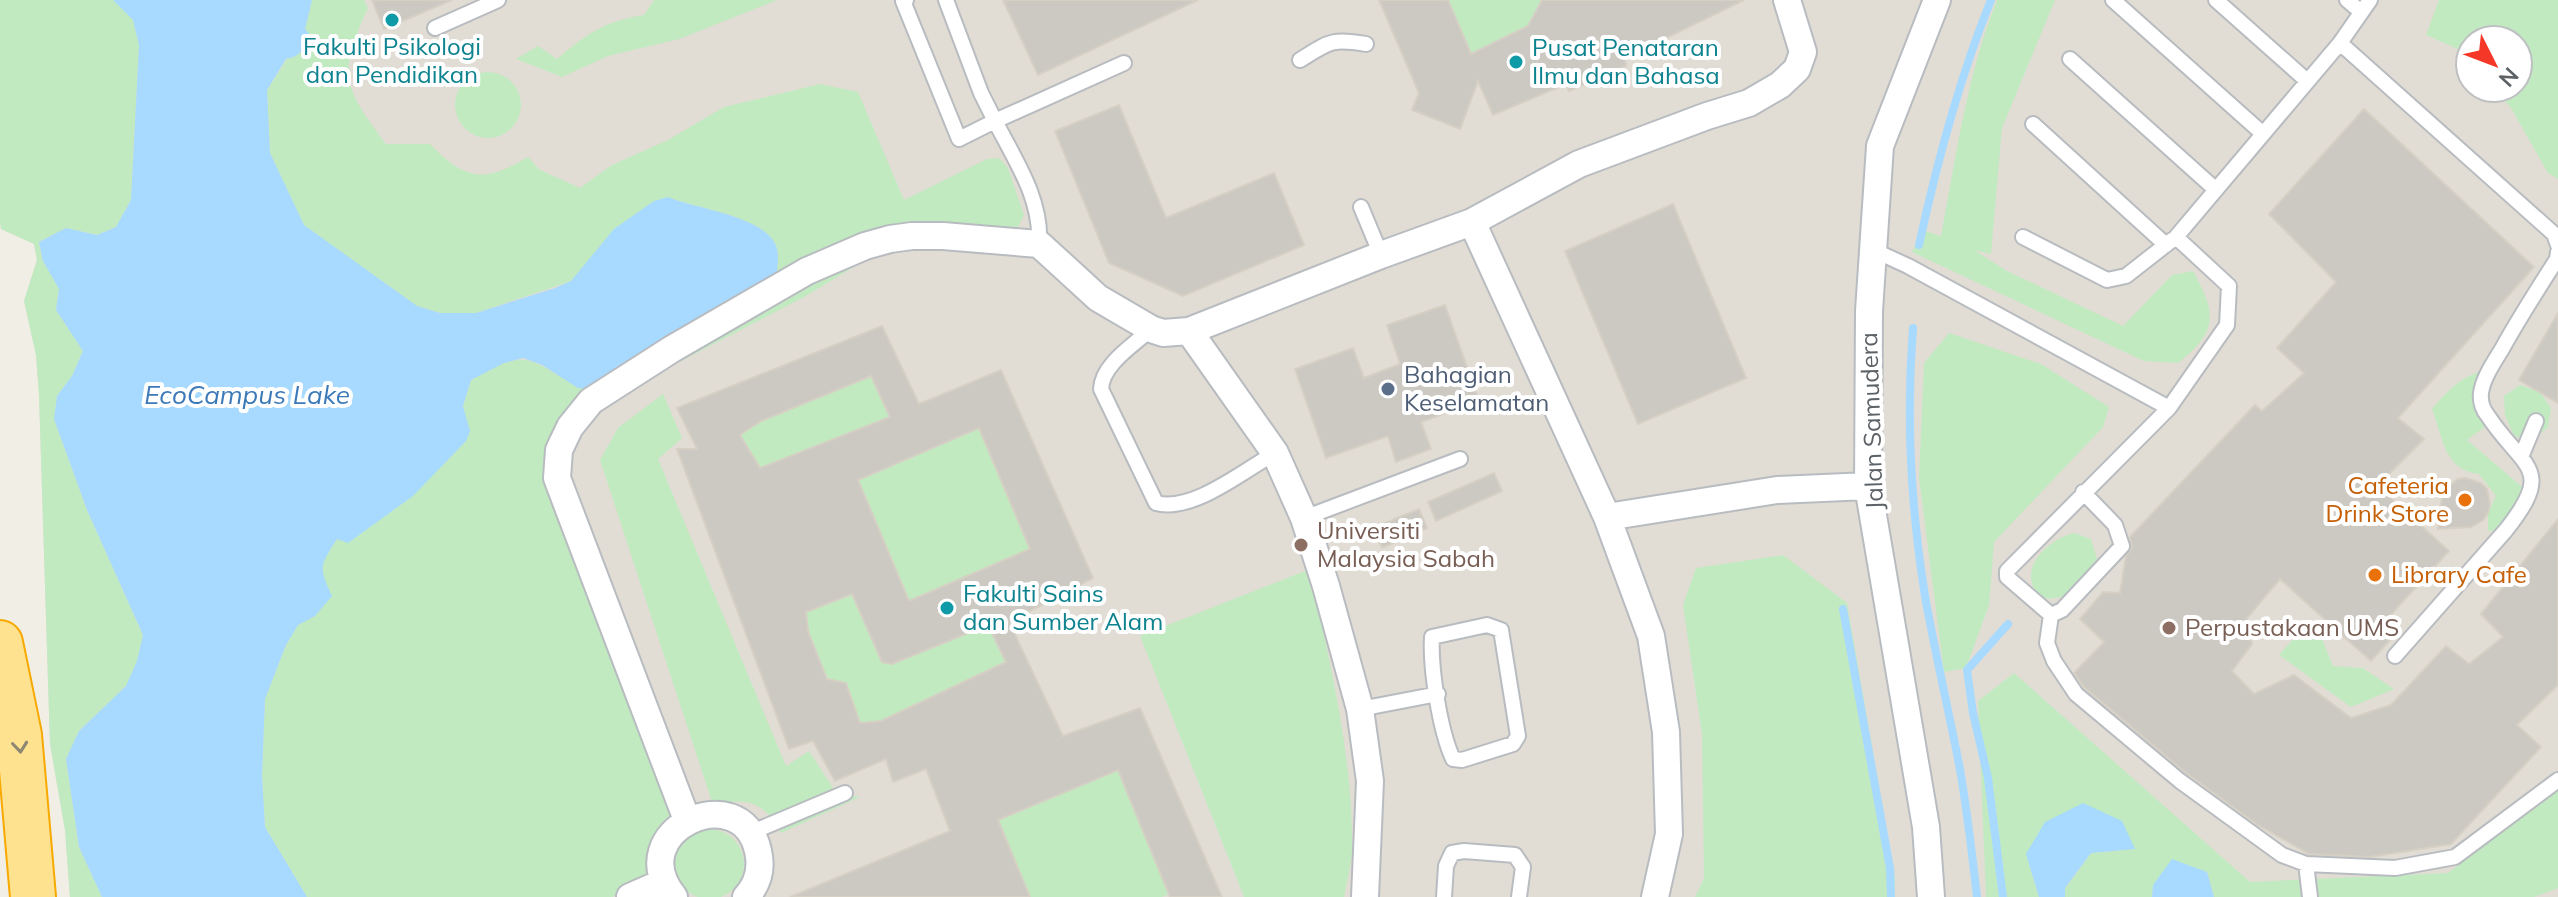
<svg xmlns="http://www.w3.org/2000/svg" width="2558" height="897" font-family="Mulish,sans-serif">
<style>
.education{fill:#e1ddd4;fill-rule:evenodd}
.green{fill:#c1eac1}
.water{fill:#a8d9ff}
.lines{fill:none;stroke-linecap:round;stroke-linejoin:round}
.stream{stroke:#a8d9ff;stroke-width:8}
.building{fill:#ccc9c3;stroke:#d6d0c4;stroke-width:2;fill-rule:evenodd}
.lane-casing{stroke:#b8bcc0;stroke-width:18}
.street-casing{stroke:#b8bcc0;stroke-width:30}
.highway-casing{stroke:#f7a900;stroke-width:48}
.lane{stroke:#fff;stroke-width:14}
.street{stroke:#fff;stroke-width:26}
.highway{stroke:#ffe28f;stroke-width:44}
.oneway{stroke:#8e8873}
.culture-dot{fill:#0f9aa8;stroke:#fff;stroke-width:3}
.service-dot{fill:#5c6f8a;stroke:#fff;stroke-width:3}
.food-dot{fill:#e8710a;stroke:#fff;stroke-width:3}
.education-dot{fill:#8d6e63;stroke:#fff;stroke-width:3}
.labels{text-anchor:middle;stroke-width:8;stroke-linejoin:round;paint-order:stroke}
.culture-label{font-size:24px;fill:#0d838f;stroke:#fff;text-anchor:start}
.service-label{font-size:24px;fill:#4e5e75;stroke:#fff;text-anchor:start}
.street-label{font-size:24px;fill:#5d6267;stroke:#fff}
.food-label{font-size:24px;fill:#c56008;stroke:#fff;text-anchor:end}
.education-label{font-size:24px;fill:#785e54;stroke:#fff;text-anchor:start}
.water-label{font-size:26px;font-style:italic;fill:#3c79b9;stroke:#fff}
</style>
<rect width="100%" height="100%" fill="#f1eee6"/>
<!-- education -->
<path class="education" d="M0 0H2558V897H70L65 830 50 744 39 395 36 355 24 301 37 260 34 244 1 229 0 222ZM2470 40H2518V88H2470Z"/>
<!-- green -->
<path class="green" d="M0 0H113L133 20 139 45 131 200 116 227 97 235 66 228 39 242 43 261 59 289 56 310 83 351 72 376 57 396 54 419 87 510 143 635 137 661 126 686 79 731 66 759 79 847 102 897H70L65 830 50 744 39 395 36 355 24 301 37 260 34 244 1 229 0 222Z
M312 0H364L368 8C337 76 343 86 386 144H430C466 181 484 183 528 157L540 170 580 188 612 165 668 140 724 107 820 84 858 92 904 200 987 159 999 158 1008 168 1024 215 1018 227 1008 238 882 250 804 297 639 383 589 412 558 466 687 812 661 876 612 897H307L265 827 262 776 265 699 286 645 298 624 315 616 323 578 322 563 337 538 439 467 466 441 463 406 471 380C507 360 520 349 557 375L777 274C777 267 779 257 777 249 769 216 695 209 668 197L571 281 476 313H440L417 306 303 225 270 153 267 90 287 59 308 49V34L305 29Z
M654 0H777L679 39 608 56 562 77 516 59 538 46 557 59C586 34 605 21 644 15Z
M1448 0H1542L1541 20 1471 54Z
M1997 0H2055L2002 128 1991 254 1974 250 2007 271 2123 326 2172 275 2193 271C2217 314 2218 332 2178 363L2144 361 1912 252 1922 230 1941 236C1956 156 1967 75 1997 0Z
M2439 0H2558V179L2548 173 2511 108 2494 88H2518V40H2470V61L2460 50 2426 35Z
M455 105a33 33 0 1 1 66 0a33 33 0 1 1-66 0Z
M1949 333 2041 364 2109 407 2103 427 1994 542 1989 605 1966 668 1944 672 1919 478 1924 363Z
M2490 370 2481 398 2490 423 2467 440 2528 492 2526 518 2516 529 2488 531V513L2496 496 2479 474C2444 470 2443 438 2432 409 2448 390 2464 373 2490 370Z
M871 376 890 417 791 456 831 549 756 467 753 457 740 435 761 421Z
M2520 385 2540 392 2551 408 2548 427 2533 440 2514 436 2505 415 2504 396Z
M663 394 682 438 658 459 786 766 809 751 837 794 860 797 781 833C763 801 748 797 713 805L600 460 618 428Z
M979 428 1030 549 909 601 858 480Z
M2074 533 2091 539 2097 559 2068 596 2049 599 2037 596C2035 591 2031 583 2031 577 2030 556 2056 537 2074 533Z
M1783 555 1847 603 1895 878V897H1695L1704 878 1702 734 1683 605 1696 568Z
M1310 569C1329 661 1353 754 1352 848 1352 864 1347 881 1344 897H1244L1140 636Z
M843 574 883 662 892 664 988 625 1006 662 881 721 860 723C833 688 811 658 806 612L825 604Z
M2296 636H2321L2333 666 2363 668 2394 689 2351 707 2279 655Z
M2014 673 2250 882 2448 873 2558 790V888L2534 897H2214L2207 872 2153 885 2152 897H2065V889L2091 853 2134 849 2026 854 2039 897H1986L1978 701Z
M1118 770 1169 894 1162 897H1030L998 820Z
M674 864a35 35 0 1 1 70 0a35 35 0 1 1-70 0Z"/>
<!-- water -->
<path class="water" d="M113 0H312L305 29 313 38V43L294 57 286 59 267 90 270 153 304 225 417 306 440 313H476L555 288 571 281 614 229 654 201 668 197C695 209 769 216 777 249 779 257 777 267 777 274L597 390 578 388 542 365 523 358 504 363 471 380 463 406 470 431 466 441 413 496 348 543 337 539C320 566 318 566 332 596L315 616 298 625 286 645 265 699 262 776 265 827 307 897H102L79 847 66 759 79 731 126 686 137 661 143 635 87 510 54 419 57 396 72 376 83 351 56 310 59 289 43 261 39 242 66 228 97 235 116 227 131 200 139 45 133 20Z
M2083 803 2122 821 2135 849 2091 853 2065 888V897H2039L2026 854 2045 822Z
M2172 859 2207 872 2214 897H2152L2153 885Z"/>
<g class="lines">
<!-- stream -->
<path class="stream" d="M1919 245C1937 162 1959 79 1991 0
M1913 328C1906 417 1911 508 1925 596 1935 652 1948 708 1959 764 1967 808 1972 853 1977 897
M1843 609 1890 868 1891 897
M2003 897 1988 778 1973 713 1967 670 2008 624"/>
</g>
<!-- building -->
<path class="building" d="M372 0H452L384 29Z
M1003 0H1198L1038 75Z
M1379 0H1448L1471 54 1528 26 1542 0H1744L1625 58 1626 66 1569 91 1566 84 1493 115 1478 81 1460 129 1412 110 1419 93Z
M1119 105 1166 218 1274 173 1304 245 1183 296 1109 263 1055 131Z
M2364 109 2534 267 2398 418 2424 439 2377 486 2449 551 2386 620 2398 631 2371 661 2280 579 2247 618 2252 644 2232 671 2254 694 2294 675 2351 718 2391 705 2446 646 2469 664 2503 637 2481 614 2558 519V685L2517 725 2541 747 2451 844 2370 857 2309 854 2258 825 2186 773 2084 687 2074 673 2104 642 2080 619 2103 592 2120 593 2126 556 2132 547 2130 537 2255 405 2262 411 2304 373 2277 348 2336 282 2269 214Z
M1673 204 1746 378 1638 424 1565 251Z
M1445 305 1479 401 1421 422 1431 449 1396 462 1388 436 1326 458 1295 369 1353 348 1364 378 1400 364 1387 325Z
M2558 313V403L2519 380Z
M882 326 919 404 1001 370 1093 578 1009 622 1063 736 1140 708 1222 897H1170L1118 770 998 820 1030 897H790L950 831 926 769 893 782 886 759 835 781 813 741 789 749 677 449H697L677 408ZM871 376 890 417 760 468 740 435 761 421ZM979 428 1030 549 909 601 858 480ZM852 594 882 662 892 664 988 625 1006 662 881 721 860 723 846 683 827 679 808 631 806 612Z
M1494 473 1502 491 1436 521 1428 502Z
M2466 478 2481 483 2487 489 2490 505 2488 513 2483 520 2471 527 2438 529 2442 497 2445 489 2458 479Z
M1419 509 1427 528 1382 548 1373 528Z"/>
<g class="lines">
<!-- lane casing -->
<g class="lane-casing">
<path id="lane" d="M906 0 903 1 959 139 995 121C1015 160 1042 199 1039 244
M946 0 981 93 995 121 1124 63
M2113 0 2262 133
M2216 0 2306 80
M2347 0 2361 12
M435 28 498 0
M2340 43 2370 0
M2070 59 2215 189
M1300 60C1329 42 1331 38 1366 44
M2033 124 2166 245
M1361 207 1381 255
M2023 237 2107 280 2126 276 2172 240
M1873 250 1908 266 2169 408 2007 571V577L2051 615 2062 610 2122 546 2115 525 2083 492
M1151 329C1134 345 1102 364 1101 389L1156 503C1192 513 1243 471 1275 453
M2169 408 2227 325 2229 286 2176 237 2340 43 2554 234 2558 245
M2521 457 2536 421
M1304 518 1460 459
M2051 615 2047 643 2054 661 2076 694 2180 781 2282 855 2306 864 2395 868 2455 857 2558 780
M1487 625 1501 630 1518 736 1513 744 1462 760 1453 759C1440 731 1430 668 1432 637Z
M2395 656 2506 530C2556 467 2523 469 2488 416 2483 410 2480 402 2481 393 2483 378 2494 362 2502 349 2519 318 2538 289 2557 259L2558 252
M1360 709 1438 694
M750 833 845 793
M2306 864 2310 897
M1444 897 1446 866 1452 853 1464 851 1515 855 1523 867 1519 897"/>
</g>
<!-- street casing -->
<g class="street-casing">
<path id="street" d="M1472 222 1579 164 1707 116 1749 103 1780 85 1797 69 1803 52 1787 0
M1189 331 1381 255 1472 222 1607 517
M687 820 557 478 559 450 570 427 591 401 672 349 807 271 865 246 890 239 912 236H943L1039 244 1098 298 1151 329 1163 333 1189 331 1275 453 1304 518 1326 586 1360 709 1370 781 1365 897
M630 897 664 882
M674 897C620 830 742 776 758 851 762 868 758 884 746 897
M1655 897 1669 834 1666 732 1651 636 1607 517 1777 490 1868 486
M1931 897 1926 827 1868 486 1869 311 1880 146 1937 0"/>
</g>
<!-- highway casing -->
<g class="highway-casing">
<path id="highway" d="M0 643 19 735 33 897"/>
</g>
<!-- lane -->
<use href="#lane" class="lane"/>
<!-- street -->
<use href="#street" class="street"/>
<!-- highway -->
<use href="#highway" class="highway"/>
</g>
<!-- one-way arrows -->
<defs><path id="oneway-chevron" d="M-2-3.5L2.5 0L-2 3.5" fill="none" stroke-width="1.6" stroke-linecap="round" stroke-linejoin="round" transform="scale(2)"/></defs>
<use class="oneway" href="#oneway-chevron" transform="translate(20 747) rotate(84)"/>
<!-- markers -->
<g class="culture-dot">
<circle cx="392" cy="20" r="8"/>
<circle cx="1516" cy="62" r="8"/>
<circle cx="947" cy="608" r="8"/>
</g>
<circle class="service-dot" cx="1388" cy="389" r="8"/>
<g class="food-dot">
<circle cx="2465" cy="500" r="8"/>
<circle cx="2375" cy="575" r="8"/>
</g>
<g class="education-dot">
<circle cx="1301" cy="545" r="8"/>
<circle cx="2169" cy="628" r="8"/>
</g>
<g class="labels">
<!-- culture labels -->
<g class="culture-label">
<text x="392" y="55" text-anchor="middle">Fakulti Psikologi<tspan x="392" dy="28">dan Pendidikan</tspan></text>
<text x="1532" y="56">Pusat Penataran<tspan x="1532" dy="28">Ilmu dan Bahasa</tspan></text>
<text x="963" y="602">Fakulti Sains<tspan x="963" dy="28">dan Sumber Alam</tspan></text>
</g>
<!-- service labels -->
<g class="service-label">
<text x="1404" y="383">Bahagian<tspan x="1404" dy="28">Keselamatan</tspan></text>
</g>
<!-- street labels -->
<g class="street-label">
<text transform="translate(1872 421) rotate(-92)" y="8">Jalan Samudera</text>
</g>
<!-- food labels -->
<g class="food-label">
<text x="2449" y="494">Cafeteria<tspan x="2449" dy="28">Drink Store</tspan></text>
<text x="2391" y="583" text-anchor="start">Library Cafe</text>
</g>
<!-- education labels -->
<g class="education-label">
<text x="1317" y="539">Universiti<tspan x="1317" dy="28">Malaysia Sabah</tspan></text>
<text x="2185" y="636">Perpustakaan UMS</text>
</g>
<!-- water labels -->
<g class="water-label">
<text x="247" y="404">EcoCampus Lake</text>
</g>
</g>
<!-- north arrow -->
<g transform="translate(2494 64) rotate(132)"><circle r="38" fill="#ffffff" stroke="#bec0c2" stroke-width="2"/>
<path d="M0-6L14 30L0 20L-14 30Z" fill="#f53728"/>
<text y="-12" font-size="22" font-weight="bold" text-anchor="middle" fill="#5d6267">N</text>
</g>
</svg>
